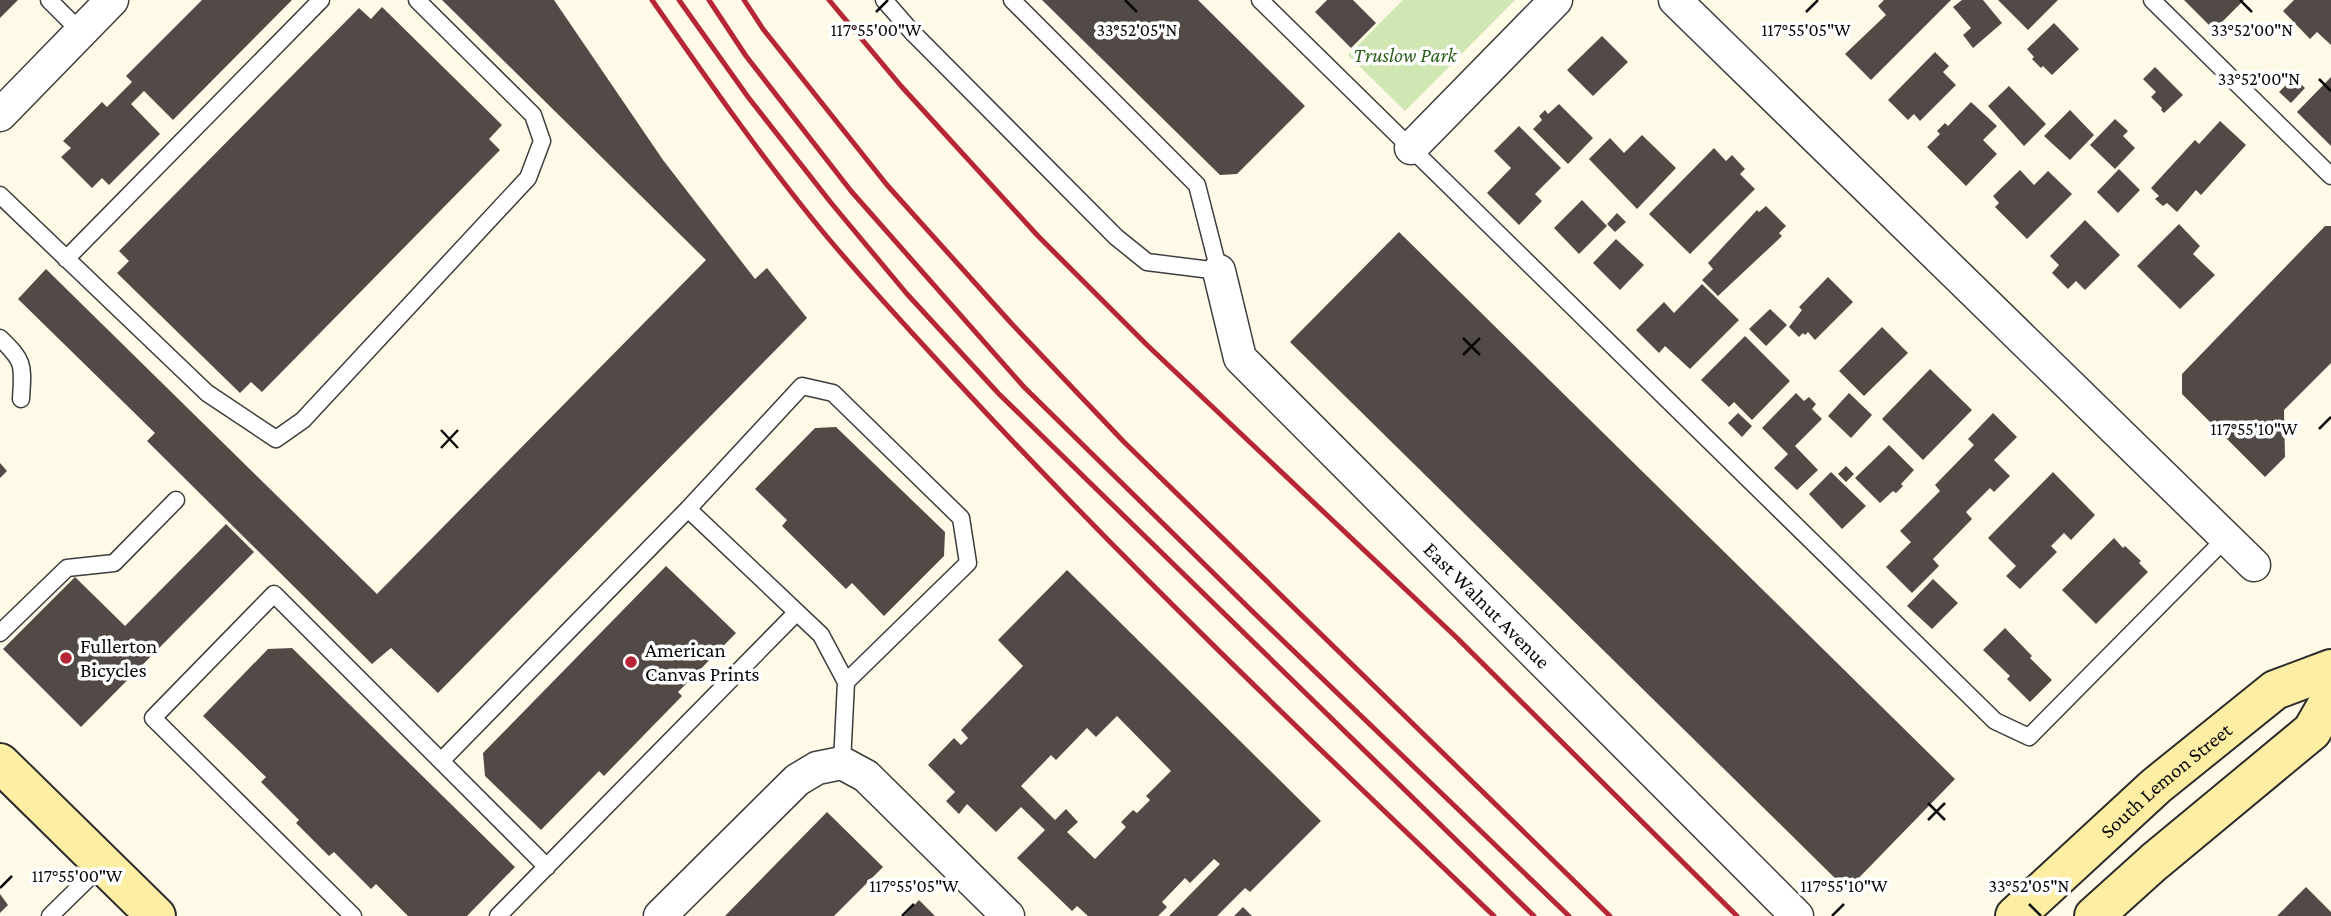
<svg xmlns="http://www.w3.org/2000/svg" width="2331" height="916" font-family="'Crimson Pro',serif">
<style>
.green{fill:#d1e7b3}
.building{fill:#524a47;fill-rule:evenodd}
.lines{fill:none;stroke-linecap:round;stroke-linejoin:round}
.lane-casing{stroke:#3d3d3d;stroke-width:19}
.street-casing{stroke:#3d3d3d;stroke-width:35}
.secondary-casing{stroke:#2c2c2c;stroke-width:42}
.lane{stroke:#fff;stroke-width:16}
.street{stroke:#fff;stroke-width:32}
.secondary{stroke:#feeea3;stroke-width:38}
.rail{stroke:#b62636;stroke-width:5}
.ticks{fill:none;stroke:#0a0a0a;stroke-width:2.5}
.poi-dot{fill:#b62636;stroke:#fff;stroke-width:2.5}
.labels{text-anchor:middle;stroke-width:7;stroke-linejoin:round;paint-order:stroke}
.park-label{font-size:21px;font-style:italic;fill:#2f5f1d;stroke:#fff}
.street-label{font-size:21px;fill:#0a0a0a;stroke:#fff}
.poi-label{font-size:21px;fill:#0a0a0a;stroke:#fff;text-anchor:start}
.ticks-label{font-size:18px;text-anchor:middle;fill:#0a0a0a;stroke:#fff;stroke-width:7;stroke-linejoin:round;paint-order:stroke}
</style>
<rect width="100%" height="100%" fill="#fff9e7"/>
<!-- green -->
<path class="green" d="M1403 0H1515L1405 111 1348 55Z"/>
<!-- building -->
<path class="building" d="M0 0H18L0 18Z
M202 0H292L173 120 144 91 131 104 160 134 109 185 102 178 92 188 61 157 71 148 63 141 102 102 107 107 132 82 126 76Z
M442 0H554L663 160 755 279 767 268 807 318 438 693 391 648 372 664 147 441 155 433 18 299 46 269 377 594 706 260Z
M1042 0H1198L1305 106 1237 174 1220 175Z
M1327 0H1353L1376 23 1351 48 1315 12Z
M1884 0H1951L1871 80 1845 54 1886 15 1878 6Z
M1962 0H1983L2002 23 1973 48 1963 35 1971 28 1953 7Z
M1998 0H2058L2028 30Z
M2184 0H2244L2214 30Z
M2294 0H2331V45L2317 32 2310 39 2283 11Z
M382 7 502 125 489 139 500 150 262 392 251 382 240 393 117 273 129 261 119 251 359 8 371 19Z
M2054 23 2079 49 2052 75 2043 66 2041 68 2032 59 2034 57 2027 49Z
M1602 36 1628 62 1593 96 1567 70Z
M1935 52 1949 66 1943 72 1956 85 1920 121 1914 114 1908 120 1888 100Z
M2155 67 2183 95 2164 113 2161 110 2162 108 2151 97 2156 92 2143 79Z
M2294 77 2305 88 2291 103 2279 92Z
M2331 77V146L2297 112Z
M2009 86 2046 124 2024 146 1988 106Z
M1971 102 1997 126 1983 140 1997 154 1966 186 1927 147 1940 134 1937 131 1945 123 1948 126Z
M1559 104 1593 138 1568 164 1533 129 1542 120 1539 116 1545 110 1548 114Z
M2070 110 2094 135 2070 160 2044 136Z
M2115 119 2128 131 2123 136 2135 148 2115 169 2090 145Z
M2220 121 2246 145 2201 195 2196 190 2177 212 2167 203 2163 206 2155 199 2159 196 2151 188 2195 140 2199 144Z
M1519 126 1561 168 1535 194 1542 201 1519 225 1487 193 1511 168 1494 151Z
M1642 135 1676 168 1637 209 1589 159 1610 138 1624 153Z
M1714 148 1726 161 1732 155 1745 169 1740 174 1755 189 1690 254 1649 214Z
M2119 169 2140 190 2118 213 2097 192Z
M2020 170 2034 185 2048 171 2072 194 2027 239 1995 207 1999 203 1993 196Z
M1582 200 1607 226 1579 254 1554 228Z
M1766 206 1786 226 1779 233 1782 236 1718 296 1702 280 1713 269 1708 263 1757 210 1759 212Z
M1617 213 1626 222 1615 232 1607 224Z
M2085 220 2120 255 2085 290 2076 281 2068 289 2052 273 2059 265 2050 256Z
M2179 224 2200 246 2193 254 2215 275 2180 309 2137 266Z
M2325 226H2331V363L2284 410 2285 457 2265 477 2182 394V374Z
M1399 232 1955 779 1847 890 1290 342Z
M1616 239 1644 265 1620 290 1593 263Z
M1828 277 1853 302 1815 340 1808 332 1805 335 1803 333 1799 337 1789 327 1802 310 1799 307Z
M1702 284 1739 320 1690 369 1665 346 1659 353 1636 330 1664 302 1674 313Z
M1770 309 1787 325 1766 346 1749 329Z
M1882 327 1908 353 1864 396 1839 371Z
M1745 336 1790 381 1752 420 1734 402 1729 407 1701 380Z
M1930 369 1972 410 1923 460 1882 419Z
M1796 393 1804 401 1809 397 1816 404 1812 409 1822 419 1795 446 1818 470 1797 490 1774 468 1788 454 1762 428Z
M1849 393 1872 415 1851 438 1828 416Z
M1738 413 1752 426 1742 437 1728 423Z
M1993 413 2017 437 1994 460 2010 476 1994 492 1990 488 1966 512 1972 519 1933 559 1939 566 1912 593 1886 567 1911 542 1900 531 1940 491 1935 485 1974 445 1968 439Z
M836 427 945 532 944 556 884 616 852 583 846 589 782 526 787 520 755 489 815 428Z
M1889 445 1914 470 1901 484 1903 486 1896 493 1893 491 1880 503 1855 478Z
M0 463 7 471 0 478Z
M1846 466 1854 474 1846 482 1838 474Z
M1831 472 1866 506 1842 529 1809 494Z
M2053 472 2095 515 2071 540 2064 533 2051 546 2057 552 2020 589 2006 576 2016 566 1988 538Z
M226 524 254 552 81 727 3 649 75 577 125 626Z
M2114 538 2123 548 2125 546 2141 561 2139 563 2148 572 2096 624 2062 590Z
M666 566 736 633 678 692 682 696 604 776 599 771 541 830 485 776 483 753Z
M1067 570 1321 821 1250 892 1245 888 1217 916H1169L1220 864 1214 859 1190 883 1185 878 1162 902 1167 907 1158 916H1088L1077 906 1072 911 1017 858 1045 830 1021 807 996 832 967 804 959 814 946 801 955 792 928 765 954 738 961 745 968 738 961 730 1023 666 998 640ZM1117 716 1171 771 1146 796 1150 800 1137 813 1133 810 1121 822 1126 827 1095 859 1067 832 1078 822 1066 809 1055 820 1021 786 1051 755 1056 760 1087 728 1096 737Z
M1933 579 1958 603 1932 629 1907 606Z
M2005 628 2032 656 2030 658 2052 680 2030 702 2007 679 2010 676 1983 650Z
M292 648 515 867 467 916H408L376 884 371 889 334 852 329 856 296 823 299 820 261 782 266 777 203 716 268 649Z
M827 812 883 867 834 916H725Z
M2306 887 2331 912V916H2277Z
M0 894 8 905 0 913Z
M919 900 935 916H904Z
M1243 907 1252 916H1234Z"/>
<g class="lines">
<!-- lane casing -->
<g class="lane-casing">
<path id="lane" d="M49 0 81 32
M884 0 912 32 1116 237 1147 262 1219 271 1197 185 1012 0
M1260 0 1995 721 2029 737 2226 538
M2152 0 2331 176
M0 195 207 393 276 439 303 420 528 178 542 141 533 115 417 0
M66 259 321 0
M0 338C25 362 23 365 21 399
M688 509 821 635 846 682 842 763
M0 633 67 568 114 563 176 500
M441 761 688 509 802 386 833 393 961 518 968 563 846 682
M50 916 103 864
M353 916 153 718 274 594 547 867
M498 916 796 613"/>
</g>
<!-- street casing -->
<g class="street-casing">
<g id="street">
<path d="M1675 0 2254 565"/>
<path d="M0 115 112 0"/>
<path d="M1411 148 1556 0"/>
<path id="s1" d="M1219 271 1240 358 1797 916"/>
<path d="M660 916 797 780 817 768 842 763 866 776 1008 916"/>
</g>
</g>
<!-- secondary casing -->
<g class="secondary-casing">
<g id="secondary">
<path d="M0 763 156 916"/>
<path id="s2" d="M2015 916 2156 786 2275 690 2331 669"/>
<path d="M2094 916 2154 862 2312 731 2331 698"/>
</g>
</g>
<!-- lane -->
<use href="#lane" class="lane"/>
<!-- street -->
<use href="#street" class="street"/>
<!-- secondary -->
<use href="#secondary" class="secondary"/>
<!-- rail -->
<path class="rail" d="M652 0C707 79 762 158 823 232 867 285 914 335 961 386 1131 570 1313 743 1494 916
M679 0 748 97 832 204 907 294 999 394 1534 916
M709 0 746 56 851 191 1024 387 1252 611 1569 916
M744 0 763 29 887 185 1011 323 1124 442 1610 916
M829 0 901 86 1038 236 1147 345 1456 637 1737 916"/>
</g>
<!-- ticks -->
<path class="ticks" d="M1125 0 1137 12M2240 0 2252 12M876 12 888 0M1806 12 1818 0M2319 79 2331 91M1463 338 1480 355M1463 355 1480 338M2319 429 2331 417M441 430 458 448M441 448 458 430M1928 803 1945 820M1928 820 1945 803M0 888 12 876M2029 904 2041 916M902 916 914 904M1832 916 1844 904"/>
<!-- markers -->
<g class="poi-dot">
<circle cx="66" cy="658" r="7"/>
<circle cx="631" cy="662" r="7"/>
</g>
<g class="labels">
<!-- park labels -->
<g class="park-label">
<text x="1405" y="62">Truslow Park</text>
</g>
<!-- street labels -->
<g class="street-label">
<text dy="7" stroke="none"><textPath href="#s1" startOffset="439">East Walnut Avenue</textPath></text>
<text dy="7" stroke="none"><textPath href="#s2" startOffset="203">South Lemon Street</textPath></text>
</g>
<!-- poi labels -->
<g class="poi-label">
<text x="80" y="653">Fullerton<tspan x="80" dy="24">Bicycles</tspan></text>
<text x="645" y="657">American<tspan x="645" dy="24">Canvas Prints</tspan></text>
</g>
</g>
<g class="ticks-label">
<text x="2252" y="36">33°52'00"N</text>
<text x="876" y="36">117°55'00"W</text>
<text x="1137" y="36">33°52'05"N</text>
<text x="1806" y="36">117°55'05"W</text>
<text x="2259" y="85">33°52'00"N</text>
<text x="2254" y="435">117°55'10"W</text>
<text x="77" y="882">117°55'00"W</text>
<text x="914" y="892">117°55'05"W</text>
<text x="1844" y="892">117°55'10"W</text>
<text x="2029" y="892">33°52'05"N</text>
</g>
</svg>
